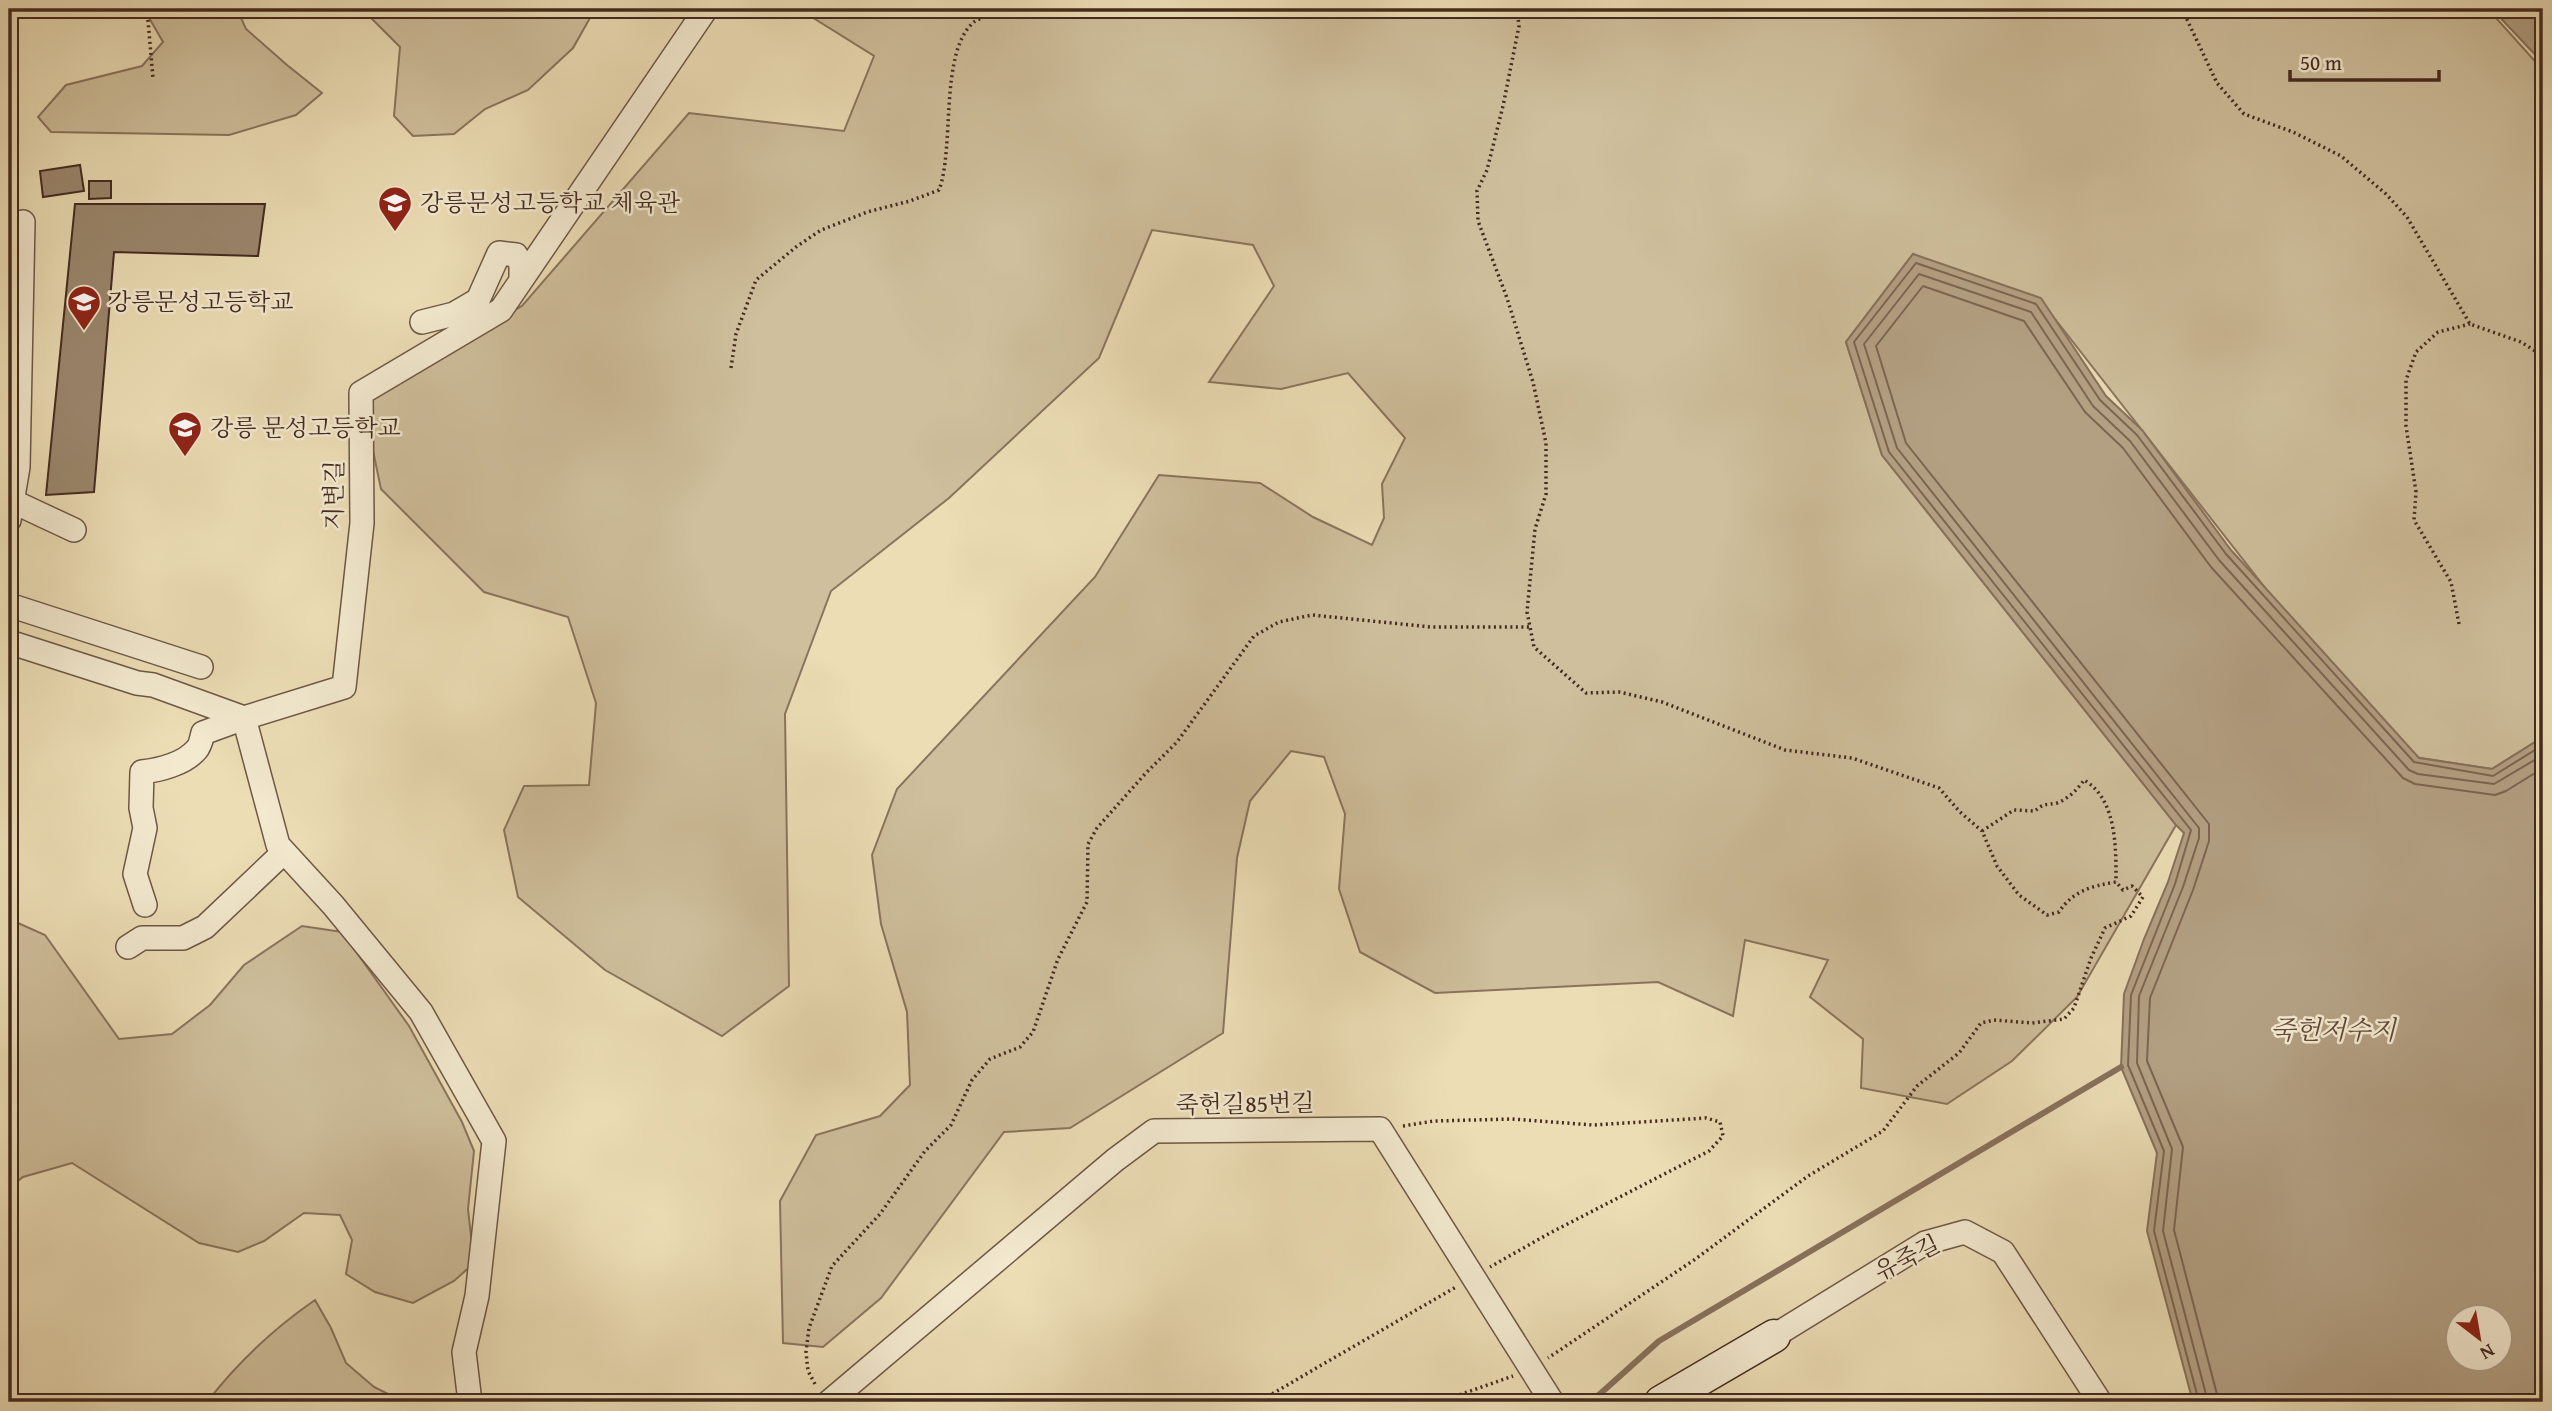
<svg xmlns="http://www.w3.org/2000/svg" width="2552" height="1411" font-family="'Gentium Book Plus','Noto Serif KR',serif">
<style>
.green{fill:#cfbf9c;stroke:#8a745e;stroke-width:2}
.water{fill:#b3a083;stroke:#87715c;stroke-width:2;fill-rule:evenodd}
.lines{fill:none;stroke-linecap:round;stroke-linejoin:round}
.shore{stroke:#7c6552;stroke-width:2}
.stream{stroke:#87715c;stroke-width:6}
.building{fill:#9b876e;stroke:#442a21;stroke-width:2}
.street-casing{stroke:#6e5746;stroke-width:26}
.secondary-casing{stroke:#442a21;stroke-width:35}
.path{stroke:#442a21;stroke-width:3.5;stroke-dasharray:2 3.5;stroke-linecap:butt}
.street{stroke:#f3e9cf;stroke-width:23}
.secondary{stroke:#f3e9cf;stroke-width:32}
.labels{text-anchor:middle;stroke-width:5;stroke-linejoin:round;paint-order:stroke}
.poi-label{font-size:24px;fill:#442a21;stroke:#f3e9cf;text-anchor:start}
.street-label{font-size:24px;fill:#442a21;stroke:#f3e9cf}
.water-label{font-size:26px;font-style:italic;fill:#60483a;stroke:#f3e9cf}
</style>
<rect width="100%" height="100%" fill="#ecddb5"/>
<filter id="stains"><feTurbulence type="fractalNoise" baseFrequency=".00286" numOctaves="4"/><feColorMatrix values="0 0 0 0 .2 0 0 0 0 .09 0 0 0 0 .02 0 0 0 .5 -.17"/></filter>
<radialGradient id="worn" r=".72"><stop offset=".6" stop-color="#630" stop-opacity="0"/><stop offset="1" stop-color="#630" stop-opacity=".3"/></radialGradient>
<!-- green -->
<path class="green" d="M144 9H237L246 29 287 65 322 93 296 115 229 135 51 132 38 117 66 85 142 66 163 42Z
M366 9H595L573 48 528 90 485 109 454 134 413 136 394 116 400 47 370 17Z
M799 9H2488L2543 70V737L2492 769 2395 754 2048 310 1913 254 1846 342 1882 455 2176 825 2077 997 2012 1061 1947 1104 1861 1088 1863 1039 1810 997 1828 960 1745 940 1733 1016 1658 982 1435 993 1360 952 1339 889 1345 814 1324 757 1291 751 1250 801 1237 858 1223 1033 1070 1128 1004 1132 881 1298 823 1347 783 1343 780 1201 816 1135 880 1116 910 1085 907 1012 881 924 872 855 897 789 1095 577 1159 475 1260 483 1313 517 1372 545 1384 518 1382 484 1405 438 1348 373 1281 389 1209 382 1274 286 1253 245 1152 230 1099 358 949 498 831 591 785 714 789 986 722 1036 605 970 518 897 504 830 524 786 589 785 596 703 568 617 484 592 381 489 361 393 522 306 689 113 844 131 874 56Z
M9 919 45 935 119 1039 172 1034 210 1005 244 965 302 926 342 932 409 1026 462 1122 474 1151 468 1209 474 1263 454 1281 413 1303 375 1292 346 1274 352 1240 340 1215 304 1213 264 1241 238 1252 199 1243 72 1163 23 1177 9 1188Z
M315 1300 331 1328 346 1363 374 1387 404 1402H207C238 1362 273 1329 315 1300Z"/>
<!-- water -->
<path class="water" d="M2492 9H2543V63Z
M1913 254 2041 298 2106 396 2142 430 2231 550 2419 758 2492 769 2543 737V1402H2193L2147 1231 2157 1153 2121 1067 2124 994 2144 939 2168 882 2184 833 2176 825 1882 455 1846 342ZM2458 1316H2500V1358H2458Z"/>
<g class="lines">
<!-- shore -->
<path class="shore" d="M2199 1402 2154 1231 2164 1151 2128 1065 2131 995 2175 884 2191 830 1889 452 1854 342 1916 263 2036 304 2100 400 2137 435 2226 554 2414 762 2493 776 2543 745
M2208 1402 2163 1231 2172 1149 2137 1063 2139 996 2183 887 2199 838V828L1897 448 1864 344 1919 274 2031 312 2093 406 2130 441 2219 560 2409 770 2418 774 2494 784 2543 755
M2219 1402 2174 1230 2183 1147 2147 1061 2150 998 2193 890 2209 841V824L1906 443 1876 346 1923 286 2024 321 2085 412 2123 448 2211 567 2403 778 2415 784 2495 795 2506 791 2543 768"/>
<!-- stream -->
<path class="stream" d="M1591 1402 1659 1341 2121 1067"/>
</g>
<!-- building -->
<path class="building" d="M80 165 84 191 43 197 40 171Z
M89 181H111V198L89 199Z
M75 204H265L258 256 114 252 94 492 46 495Z"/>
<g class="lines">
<!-- street casing -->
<g class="street-casing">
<path id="street" d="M422 322 454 314 478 300 499 253 516 255 521 264V279
M12 501 74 530
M9 520 18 467 23 222
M9 605 201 667
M9 642 137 683 153 685 244 718 344 687 362 523 361 393 501 310 706 9
M145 905 135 874 145 828 141 808 142 772C159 770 185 764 197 749 200 746 202 737 203 733L244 718 278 845 333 905 421 1012 494 1141 477 1296 464 1352 470 1402
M128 947 142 938H183L205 927 284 852
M1774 1336 1925 1243 1965 1232 2003 1252 2100 1402
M829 1402 1115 1160 1154 1131 1380 1129 1552 1402"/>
</g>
<!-- secondary casing -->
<g class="secondary-casing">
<path id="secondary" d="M1661 1402 1774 1336"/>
</g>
<!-- path -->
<path class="path" d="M147 9 153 78
M1517 9 1519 26 1503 106 1487 170 1477 191 1478 221 1507 298 1533 382 1546 443V494L1535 529 1527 612 1534 647 1586 693 1619 692 1662 702 1785 750 1852 758 1939 788 1960 812 1982 831 1997 866 2019 895 2047 915 2059 912C2073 891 2091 886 2116 882L2123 890 2132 886 2143 897 2131 916 2105 928 2091 958 2074 1008 2064 1019 2032 1023 1994 1020 1981 1023 1959 1053 1917 1086 1883 1131 1808 1176 1694 1260 1548 1358
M2182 9 2217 83 2244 114 2293 132 2341 156 2386 194 2407 217 2470 324 2521 342 2543 356
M731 368 736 334 756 280 796 247 821 230 867 212 910 201 939 190C955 148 939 51 974 22 983 16 1000 12 1010 9
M2459 624 2451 582 2414 520 2416 492 2406 426V380L2416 352 2438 332 2470 324
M1982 831 2014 810 2035 811C2043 803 2047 805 2057 803 2068 799 2078 789 2084 780 2117 799 2116 848 2116 882
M1403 1126 1434 1121 1512 1119 1593 1125 1706 1118 1720 1122 1723 1136 1709 1151 1550 1233 1490 1267
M815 1384 808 1371 806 1352 809 1328 832 1266 880 1214 925 1151 951 1125 972 1080 990 1059 1020 1047 1033 1032 1058 959 1087 902 1088 844 1097 828 1145 774 1177 742 1254 636 1279 622 1312 615 1431 627H1530
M1258 1402 1456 1287
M1439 1402 1513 1376"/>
<!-- street -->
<use href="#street" class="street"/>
<!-- secondary -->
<use href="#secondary" class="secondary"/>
</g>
<!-- icons -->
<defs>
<g id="school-pin" transform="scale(1.75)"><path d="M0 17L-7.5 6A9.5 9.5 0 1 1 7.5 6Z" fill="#8f2418" stroke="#f3e9cf"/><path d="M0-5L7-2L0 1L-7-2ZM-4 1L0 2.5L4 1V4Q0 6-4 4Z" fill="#fff"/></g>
</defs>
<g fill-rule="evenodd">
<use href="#school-pin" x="395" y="203"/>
<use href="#school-pin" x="84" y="302"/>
<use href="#school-pin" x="185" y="428"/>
</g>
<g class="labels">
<!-- poi labels -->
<g class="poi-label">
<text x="420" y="211">강릉문성고등학교 체육관</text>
<text x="108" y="310">강릉문성고등학교</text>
<text x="210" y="436">강릉 문성고등학교</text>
</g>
<!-- street labels -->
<g class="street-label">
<text transform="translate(334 495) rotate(-89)" y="8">지변길</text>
<text transform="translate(1245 1104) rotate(-1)" y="8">죽헌길85번길</text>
<text transform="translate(1907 1258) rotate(-27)" y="8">유죽길</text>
</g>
<!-- water labels -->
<g class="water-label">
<text x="2333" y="1039">죽헌저수지</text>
</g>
</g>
<!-- margin -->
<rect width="2552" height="1411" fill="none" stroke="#ecddb5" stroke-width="35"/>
<rect x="10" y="10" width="2531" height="1390" fill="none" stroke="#442a21" stroke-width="3.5"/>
<rect x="18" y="18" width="2517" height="1376" fill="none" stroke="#442a21" stroke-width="2"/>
<!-- north arrow -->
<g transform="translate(2479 1338) rotate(149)"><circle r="33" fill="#f3e9cf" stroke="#ad9d89" stroke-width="2"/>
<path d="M0-5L12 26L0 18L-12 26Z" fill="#8f2418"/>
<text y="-10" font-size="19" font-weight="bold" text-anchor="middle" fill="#442a21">N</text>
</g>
<!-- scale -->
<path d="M2290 70v10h149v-10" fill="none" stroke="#442a21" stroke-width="3.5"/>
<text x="2300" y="70" font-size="21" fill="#442a21" stroke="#f3e9cf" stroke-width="5" paint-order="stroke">50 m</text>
<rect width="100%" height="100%" filter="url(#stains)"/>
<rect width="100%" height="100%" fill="url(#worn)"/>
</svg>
